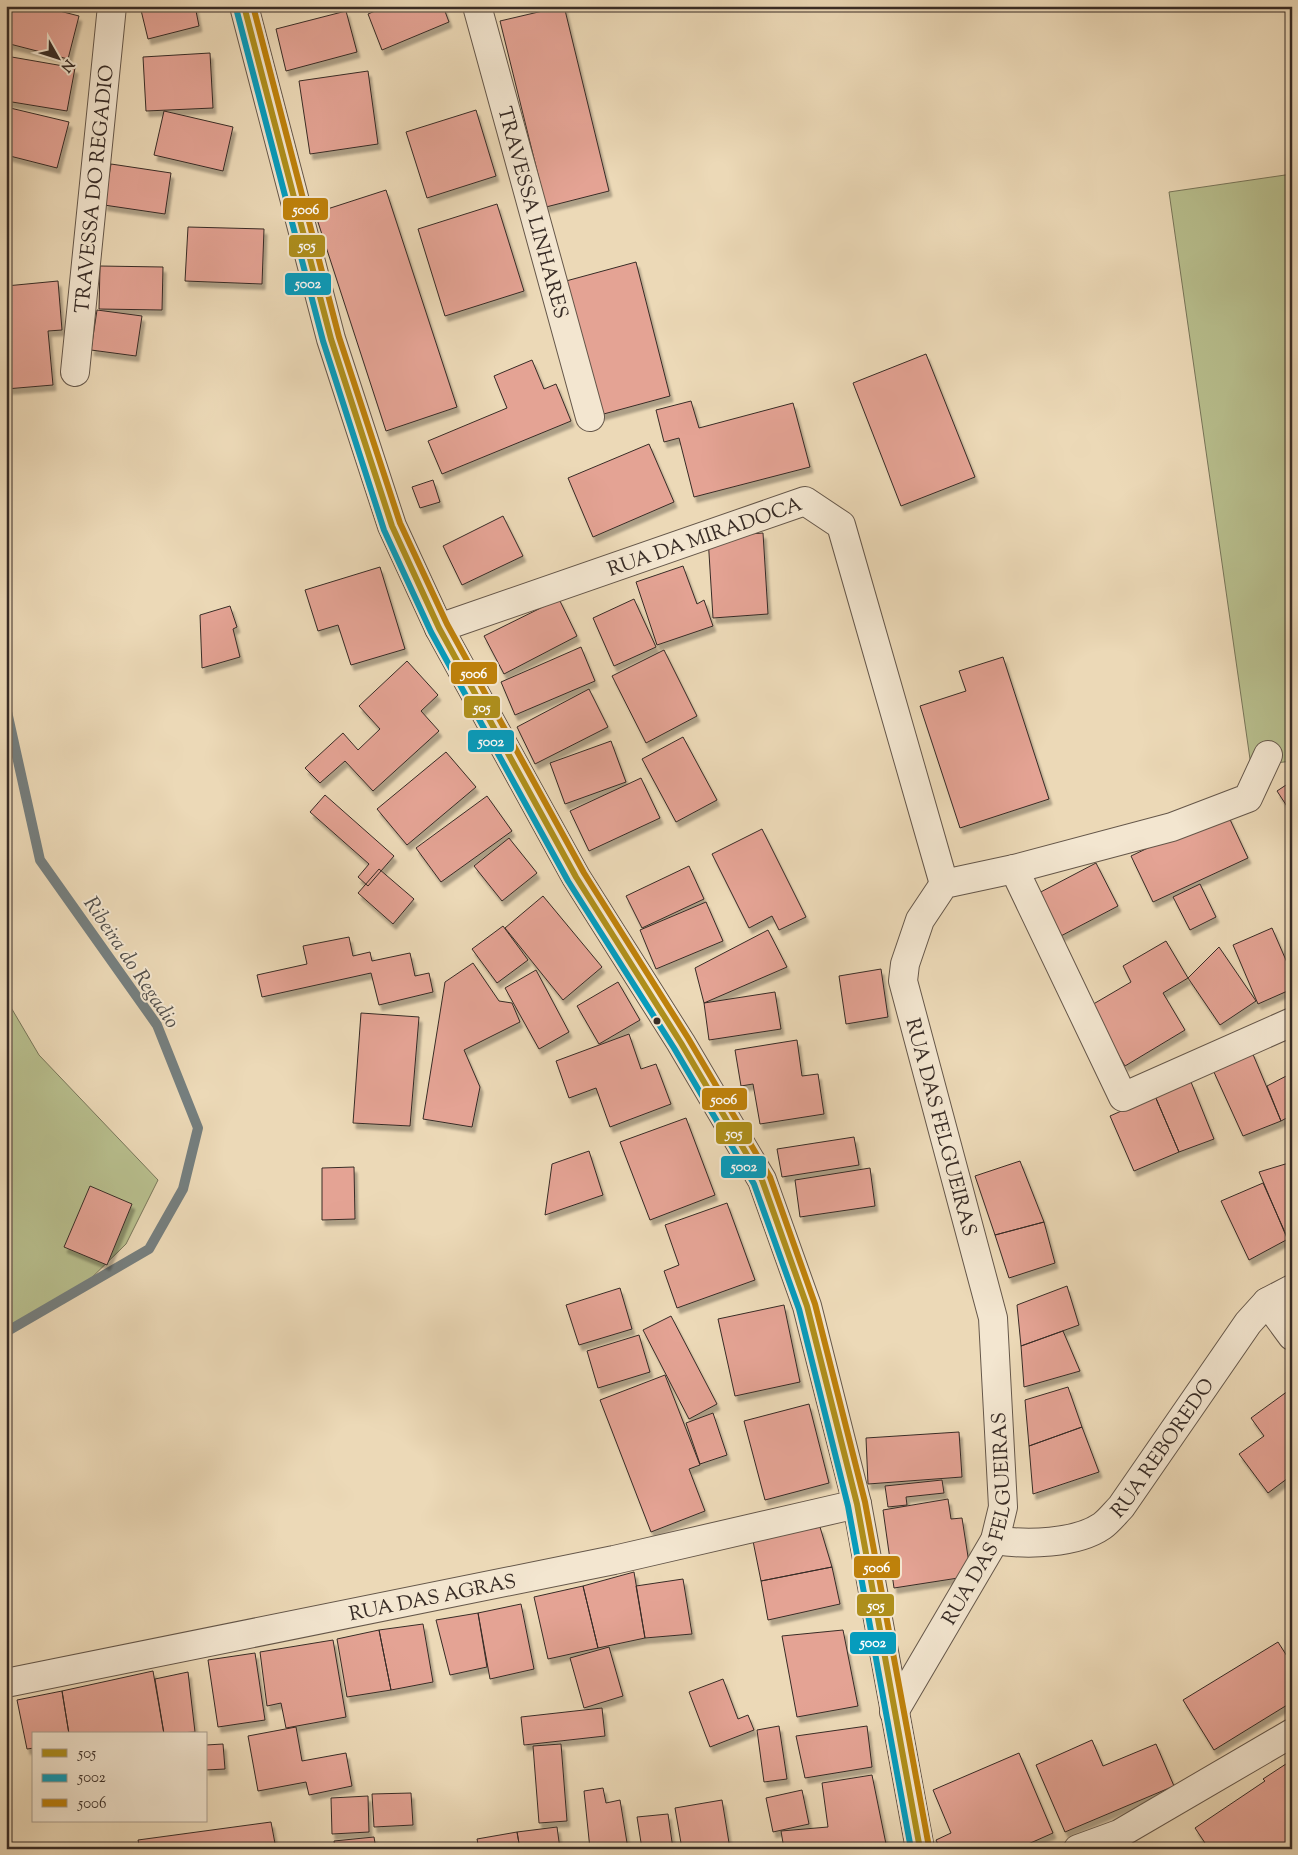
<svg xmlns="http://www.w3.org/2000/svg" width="1298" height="1855" font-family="'Sorts Mill Goudy',serif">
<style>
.green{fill:#b8bf8e;stroke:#78765a}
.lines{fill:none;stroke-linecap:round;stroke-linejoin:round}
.stream{stroke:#757f7f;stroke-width:10}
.building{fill:#e4a394;stroke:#382c26;filter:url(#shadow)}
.minor-casing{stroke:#65574a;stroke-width:30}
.minor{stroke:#f3e6d0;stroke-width:28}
.bus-1-casing{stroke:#f3e6d0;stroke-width:10}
.bus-2-casing{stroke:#f3e6d0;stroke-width:10}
.bus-3-casing{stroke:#f3e6d0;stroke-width:10}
.bus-1{stroke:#ae8f1c;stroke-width:6}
.bus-2{stroke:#069cbd;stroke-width:6}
.bus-3{stroke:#be810b;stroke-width:6}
.bus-dot{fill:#382c26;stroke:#f3e6d0;stroke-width:2}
.labels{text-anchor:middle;stroke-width:4;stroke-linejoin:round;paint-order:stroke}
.street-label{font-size:20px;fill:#382c26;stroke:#f3e6d0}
.water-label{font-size:21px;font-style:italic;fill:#524f4b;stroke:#f3e6d0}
.line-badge{stroke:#f3e6d0;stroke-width:2}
.badge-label{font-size:14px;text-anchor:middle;font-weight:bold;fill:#fff}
</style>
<defs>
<filter id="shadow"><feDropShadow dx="3" dy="5.5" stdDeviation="1" flood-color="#0004"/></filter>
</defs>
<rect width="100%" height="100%" fill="#ecd9b7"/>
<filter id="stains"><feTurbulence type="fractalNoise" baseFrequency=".004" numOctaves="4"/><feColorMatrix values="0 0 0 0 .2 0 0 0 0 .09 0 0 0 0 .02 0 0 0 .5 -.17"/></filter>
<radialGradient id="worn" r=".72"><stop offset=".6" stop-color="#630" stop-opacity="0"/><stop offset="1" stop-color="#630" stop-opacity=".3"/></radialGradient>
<!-- green -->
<path class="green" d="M1292 174V761L1251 766 1169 192Z
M6 999 39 1055 158 1180 126 1244 77 1292 23 1322 6 1329Z"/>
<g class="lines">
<!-- stream -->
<path class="stream" d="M6 707 40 860 157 1025 198 1128 183 1189 149 1249 6 1332"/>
</g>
<!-- building -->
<path class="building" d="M10 6H40L79 16 68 59 6 43V20Z
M140 6H195L199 26 148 39Z
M387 6H443L449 22 382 50 368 14Z
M564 6 609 191 546 207 500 21Z
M346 11 357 52 286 71 276 29Z
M210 53 213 108 146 111 143 57Z
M6 56 75 68 67 111 6 101Z
M368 71 378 144 310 154 299 81Z
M6 107 69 122 57 168 6 155Z
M476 110 496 176 427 198 406 132Z
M164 111 233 127 223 171 154 155Z
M111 164 171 173 165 214 104 205Z
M386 190 457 407 386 431 315 213Z
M497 204 524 291 445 316 418 229Z
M188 227 264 229 262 284 185 281Z
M636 262 670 396 600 415 566 281Z
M100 266 163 267 162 310 99 309Z
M58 281 62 330 48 331 53 385 6 389V286Z
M97 310 142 316 136 356 91 350Z
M926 354 975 477 901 506 853 383Z
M532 360 544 389 556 384 571 421 442 474 428 441 507 408 494 376Z
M691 401 699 428 793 403 810 467 694 497 679 438 664 442 656 410Z
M649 444 674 502 593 537 568 478Z
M433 480 440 502 420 508 412 487Z
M503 516 523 556 462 585 443 546Z
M763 533 768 614 713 618 708 537Z
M683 566 697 604 704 600 713 626 657 645 636 582Z
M380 567 405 649 351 665 338 625 318 631 305 590Z
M559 599 577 636 504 674 484 636Z
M634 599 656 647 614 666 593 618Z
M230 606 237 627 233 629 240 657 202 668 200 615Z
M581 647 595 681 515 715 501 682Z
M664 650 697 716 646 743 612 676Z
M1003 657 1049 799 960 828 920 706 966 691 959 671Z
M407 661 438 695 421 711 439 731 373 791 345 761 320 783 305 768 343 733 358 750 380 729 359 706Z
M589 689 608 727 535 764 517 727Z
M683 737 717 800 676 822 642 759Z
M611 741 626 782 565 804 550 763Z
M446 752 476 787 407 845 377 809Z
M641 778 660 818 589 851 570 811Z
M1292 781V814L1277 791Z
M325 795 394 856 368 886 358 877 369 864 310 812Z
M487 796 512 831 441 882 416 848Z
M1226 811 1248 858 1153 902 1131 856Z
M762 829 806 917 779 930 772 916 749 928 712 854Z
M509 838 537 873 502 901 474 866Z
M1096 863 1118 906 1057 938 1035 895Z
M689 866 704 899 642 928 626 896Z
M379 869 414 899 393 924 358 893Z
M1200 884 1216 917 1190 930 1173 897Z
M543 896 602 967 563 1000 505 928Z
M706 902 723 941 656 969 640 930Z
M503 926 528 960 497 983 472 949Z
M1272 928 1292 974V989L1258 1004 1233 945Z
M768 930 787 967 704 1003 695 968Z
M349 937 353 956 370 952 372 961 410 953 415 976 429 973 433 992 379 1005 371 973 262 997 257 975 307 964 303 946Z
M1166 941 1188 978 1163 993 1185 1030 1125 1066 1090 1006 1131 982 1123 966Z
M1219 947 1256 1001 1220 1025 1188 978Z
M473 963 499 1001 512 1003 520 1022 464 1050 480 1087 472 1127 423 1119 445 982Z
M881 969 888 1017 846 1024 839 976Z
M536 970 569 1032 539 1049 505 988Z
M618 982 640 1020 599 1044 577 1006Z
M775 992 781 1029 709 1040 704 1003Z
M361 1013 419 1017 410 1126 353 1123Z
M629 1034 641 1069 656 1064 671 1104 610 1127 596 1088 569 1098 556 1061Z
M797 1040 802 1076 818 1074 824 1114 760 1124 753 1084 741 1086 735 1050Z
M1252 1052 1281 1121 1243 1136 1213 1070Z
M1292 1073V1115L1281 1121 1267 1086Z
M1191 1082 1214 1139 1179 1152 1155 1096Z
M1155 1096 1179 1152 1134 1171 1110 1116Z
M686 1118 715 1195 650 1220 620 1142Z
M854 1137 859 1165 782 1177 777 1149Z
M589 1151 603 1195 545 1215 552 1164Z
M1020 1161 1044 1222 995 1235 975 1176Z
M1292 1162V1250L1259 1172Z
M354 1167 355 1219 322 1220V1168Z
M870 1168 875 1206 800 1217 795 1180Z
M1263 1183 1288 1239 1249 1260 1221 1201Z
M90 1186 132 1204 107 1265 64 1247Z
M727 1203 755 1280 677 1308 664 1271 679 1265 665 1225Z
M1044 1222 1055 1263 1009 1278 995 1235Z
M1067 1286 1079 1325 1021 1346 1017 1305Z
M620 1288 632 1329 579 1345 566 1305Z
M784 1305 800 1382 735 1396 718 1319Z
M671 1316 717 1404 689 1419 643 1330Z
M1063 1331 1080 1371 1024 1387 1021 1346Z
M639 1335 650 1372 598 1388 587 1351Z
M665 1375 700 1465 689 1469 705 1511 651 1532 600 1400Z
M1068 1387 1082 1427 1029 1446 1025 1400Z
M1292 1388V1465L1289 1467 1292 1471V1475L1268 1493 1239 1454 1264 1436 1251 1418Z
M809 1404 829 1483 765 1500 744 1421Z
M713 1413 727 1455 700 1464 686 1423Z
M1082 1427 1099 1472 1033 1494 1029 1446Z
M959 1432 962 1477 868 1484 866 1438Z
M942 1480 944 1493 906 1497 907 1505 888 1507 885 1486Z
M948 1499 951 1519 962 1518 971 1576 894 1588 883 1510Z
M820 1527 832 1567 761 1581 753 1541Z
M832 1567 840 1604 768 1620 761 1581Z
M634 1572 645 1638 598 1648 583 1586Z
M683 1579 692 1634 645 1638 636 1586Z
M583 1586 598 1648 548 1659 534 1597Z
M521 1604 534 1669 490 1679 478 1613Z
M478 1613 487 1667 450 1675 436 1620Z
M423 1624 433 1682 391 1690 379 1630Z
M379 1630 391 1690 347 1697 337 1639Z
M843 1630 858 1706 797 1717 782 1636Z
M333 1640 346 1717 286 1728 281 1703 267 1706 260 1652Z
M1278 1642 1292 1664V1702L1214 1750 1183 1700Z
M609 1647 623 1696 584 1708 570 1658Z
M255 1653 265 1720 218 1727 208 1660Z
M153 1671 164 1734H69L62 1691Z
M188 1672 195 1732 164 1734 155 1679Z
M723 1679 738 1719 748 1715 754 1730 710 1747 689 1692Z
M62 1691 69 1734H34V1748L27 1749 17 1700Z
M602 1708 605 1736 524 1745 521 1717Z
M779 1726 787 1779 764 1782 757 1730Z
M867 1726 872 1767 805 1778 796 1736Z
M296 1727 302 1761 346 1753 352 1786 309 1795 306 1782 258 1791 248 1736Z
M1092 1740 1103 1766 1156 1744 1174 1786 1065 1832 1036 1765Z
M223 1744 225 1769 206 1770V1745Z
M561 1744 567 1821 539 1823 533 1746Z
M1019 1753 1053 1833 1017 1849H940L936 1840 951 1833 933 1790Z
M1292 1760V1841L1281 1849H1209L1195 1828 1265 1781 1263 1779Z
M872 1775 887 1849H784L781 1831 828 1827 822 1783Z
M603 1788 606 1803 620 1800 628 1849H590L584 1791Z
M802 1790 809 1824 773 1832 766 1798Z
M411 1793 413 1825 374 1827 372 1794Z
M368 1796 369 1832 332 1834 331 1798Z
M722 1800 730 1849H682L675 1808Z
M668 1814 673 1849H642L637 1817Z
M271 1822 276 1849H140L138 1840Z
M557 1827 560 1849H520L517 1832Z
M517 1832 520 1849H479L477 1839Z
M374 1837 376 1849H335L334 1841Z"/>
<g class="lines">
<!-- minor casing -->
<g class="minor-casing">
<g id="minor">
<path d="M244 6 331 339 392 526 439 628 576 877 681 1043 762 1180 807 1306 857 1504 920 1849"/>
<path id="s1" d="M477 6 590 417"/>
<path id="s2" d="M75 372 112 6"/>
<path id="s3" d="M439 628 805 501 841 525 944 884"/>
<path d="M1014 869 1123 1097 1292 1022"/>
<path d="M1267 1302 1292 1336"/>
<path id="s4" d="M995 1540C1026 1545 1076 1544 1102 1526 1109 1521 1115 1513 1121 1507L1248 1323 1267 1302 1292 1289"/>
<path id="s5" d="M6 1683 614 1560 857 1504"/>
<path id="s6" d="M894 1712 995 1540 1003 1507 993 1318 903 981 905 964 920 920 944 884 1014 869 1172 827 1248 798 1268 755"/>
<path d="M1078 1849 1119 1834 1292 1733"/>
</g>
</g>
<!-- minor -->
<use href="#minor" class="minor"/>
<!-- bus-1 casing -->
<g class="bus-1-casing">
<path id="bus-1" d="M244 6 331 339 392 526 439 628 576 877 681 1043 762 1180 807 1306 857 1504 920 1849"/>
</g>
<!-- bus-2 casing -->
<g class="bus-2-casing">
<path id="bus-2" d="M236 8 323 341 384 530 431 632 568 881 674 1048 754 1184 799 1309 848 1506 911 1849"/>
</g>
<!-- bus-3 casing -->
<g class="bus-3-casing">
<path id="bus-3" d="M253 6 339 337 400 523 447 624 584 873 688 1038 770 1177 815 1304 865 1502 929 1847"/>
</g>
<!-- bus-1 -->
<use href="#bus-1" class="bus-1"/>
<!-- bus-2 -->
<use href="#bus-2" class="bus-2"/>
<!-- bus-3 -->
<use href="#bus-3" class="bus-3"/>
</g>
<!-- markers -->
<circle class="bus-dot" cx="657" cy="1021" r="4.5"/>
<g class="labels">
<!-- street labels -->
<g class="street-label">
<text dy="7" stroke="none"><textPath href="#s2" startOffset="184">TRAVESSA DO REGADIO</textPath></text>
<text dy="7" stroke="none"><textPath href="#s1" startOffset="214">TRAVESSA LINHARES</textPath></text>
<text dy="7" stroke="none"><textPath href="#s3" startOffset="281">RUA DA MIRADOCA</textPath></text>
<text transform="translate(942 1127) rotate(75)" y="7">RUA DAS FELGUEIRAS</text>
<text dy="7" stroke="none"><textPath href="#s4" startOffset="209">RUA REBOREDO</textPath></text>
<text dy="7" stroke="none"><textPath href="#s6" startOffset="216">RUA DAS FELGUEIRAS</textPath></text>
<text dy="7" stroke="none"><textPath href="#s5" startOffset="435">RUA DAS AGRAS</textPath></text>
</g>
<!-- water labels -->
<g class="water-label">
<text transform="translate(132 962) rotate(56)" y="7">Ribeira do Regadio</text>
</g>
</g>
<g class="line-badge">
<rect x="282" y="197" width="47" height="24" rx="5" fill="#be810b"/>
<rect x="288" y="234" width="38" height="24" rx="5" fill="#ae8f1c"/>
<rect x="284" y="272" width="48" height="24" rx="5" fill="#069cbd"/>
<rect x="450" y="661" width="48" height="24" rx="5" fill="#be810b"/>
<rect x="463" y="695" width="38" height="24" rx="5" fill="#ae8f1c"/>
<rect x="467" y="729" width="48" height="24" rx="5" fill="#069cbd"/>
<rect x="701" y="1087" width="47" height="24" rx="5" fill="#be810b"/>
<rect x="715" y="1121" width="38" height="24" rx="5" fill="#ae8f1c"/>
<rect x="720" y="1155" width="47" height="24" rx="5" fill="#069cbd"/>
<rect x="853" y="1555" width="48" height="24" rx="5" fill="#be810b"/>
<rect x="856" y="1593" width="39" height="24" rx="5" fill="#ae8f1c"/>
<rect x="849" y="1631" width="48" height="24" rx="5" fill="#069cbd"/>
</g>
<g class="badge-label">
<text x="306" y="214">5006</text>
<text x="307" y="250">505</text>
<text x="308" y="288">5002</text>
<text x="474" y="678">5006</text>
<text x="482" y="712">505</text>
<text x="491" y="746">5002</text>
<text x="724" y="1104">5006</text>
<text x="734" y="1138">505</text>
<text x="744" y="1171">5002</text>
<text x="877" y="1572">5006</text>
<text x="876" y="1610">505</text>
<text x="873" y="1647">5002</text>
</g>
<!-- margin -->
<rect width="1298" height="1855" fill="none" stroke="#ecd9b7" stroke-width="25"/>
<rect x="8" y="8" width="1283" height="1840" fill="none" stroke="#382c26" stroke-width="2.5"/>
<rect x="12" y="12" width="1273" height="1830" fill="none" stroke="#382c26"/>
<!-- legend -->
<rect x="32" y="1732" width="175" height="90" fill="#f3e6d0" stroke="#a89c8c"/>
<rect x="42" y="1749" width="25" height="8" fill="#ae8f1c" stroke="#a89c8c"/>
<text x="78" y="1758" font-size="15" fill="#382c26">505</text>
<rect x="42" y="1774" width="25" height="8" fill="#069cbd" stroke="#a89c8c"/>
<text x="78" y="1782" font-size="15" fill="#382c26">5002</text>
<rect x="42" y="1799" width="25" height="8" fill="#be810b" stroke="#a89c8c"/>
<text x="78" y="1808" font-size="15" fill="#382c26">5006</text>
<!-- north arrow -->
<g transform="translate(58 58) rotate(129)" stroke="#f3e6d0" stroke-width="4" paint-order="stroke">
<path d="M0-4L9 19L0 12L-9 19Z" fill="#382c26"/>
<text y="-8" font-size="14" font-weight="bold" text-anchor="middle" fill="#382c26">N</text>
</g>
<rect width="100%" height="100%" filter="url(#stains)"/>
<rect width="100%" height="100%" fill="url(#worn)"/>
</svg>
